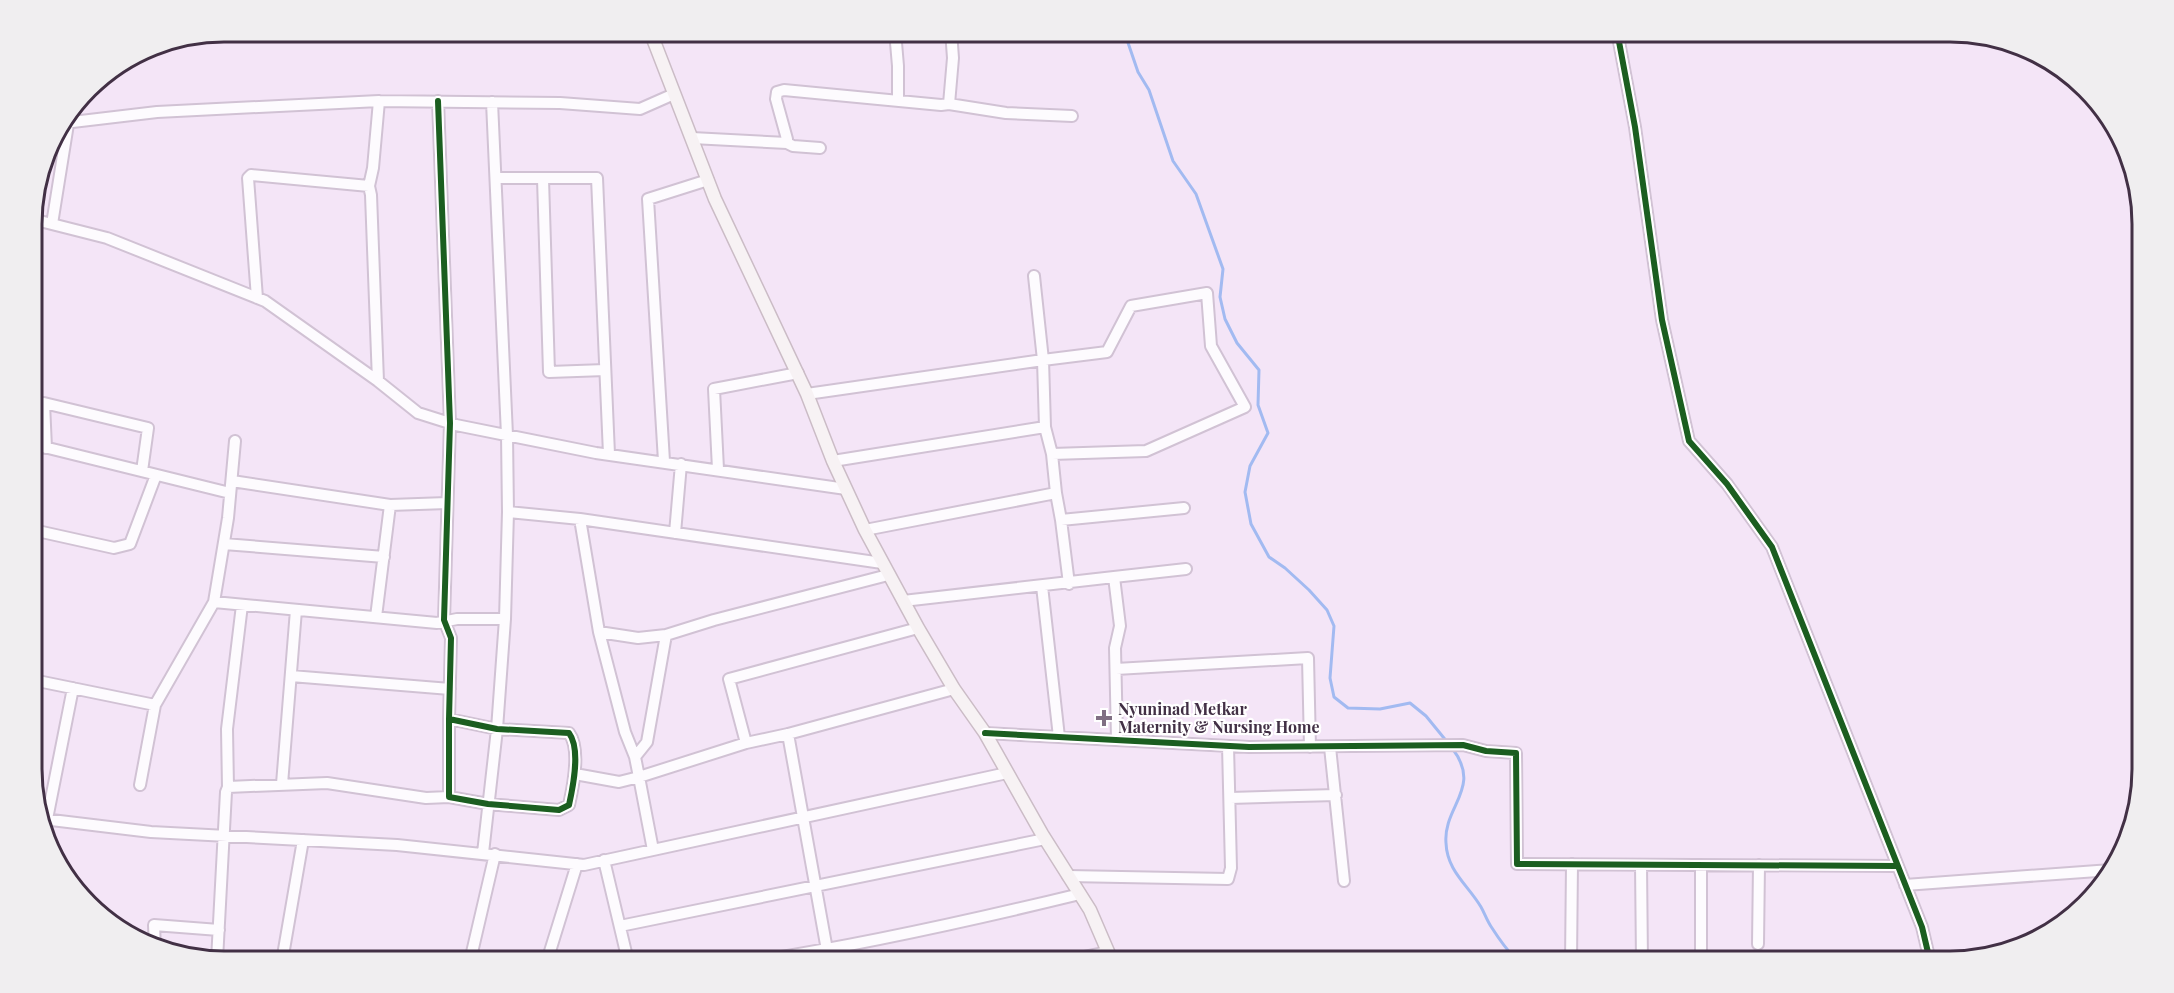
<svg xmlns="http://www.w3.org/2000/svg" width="2174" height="993" font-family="'Playfair Display',serif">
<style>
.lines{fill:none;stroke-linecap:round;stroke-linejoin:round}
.stream{stroke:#a2baf1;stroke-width:3}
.minor-casing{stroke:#d1c2d4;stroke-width:14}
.major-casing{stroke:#cbbcc6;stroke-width:15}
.minor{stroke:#fdfbfe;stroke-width:10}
.major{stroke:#f7f2f4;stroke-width:12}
.cycleway-casing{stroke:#fff;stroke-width:10}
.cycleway{stroke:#1b5e20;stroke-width:6}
.poi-dot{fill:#806f83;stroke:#fff;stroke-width:2}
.labels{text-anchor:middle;stroke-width:4.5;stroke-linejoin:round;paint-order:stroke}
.poi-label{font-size:16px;font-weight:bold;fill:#423045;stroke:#fff;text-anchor:start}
.rim{fill:none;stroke:#423045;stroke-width:3}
</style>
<rect width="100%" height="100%" fill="#f4e5f7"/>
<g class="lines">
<!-- stream -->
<path class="stream" d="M1124 31 1138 72 1149 90 1173 161 1196 194 1223 269 1220 297 1225 319 1237 343 1259 370 1258 405 1268 433 1250 466 1245 492 1251 524 1269 557 1285 568 1309 590 1327 610 1334 626 1330 678 1334 697 1348 708 1380 709 1410 703 1426 716 1448 743
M1452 748C1483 788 1443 806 1446 843 1447 871 1468 885 1481 907 1485 914 1487 921 1492 928 1499 939 1508 951 1517 961"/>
<!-- minor casing -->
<g class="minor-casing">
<path id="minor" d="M895 31 898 66V101
M1617 31 1635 127 1662 320 1689 441 1727 484 1772 547 1922 927 1930 961
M438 101 450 423 444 620 451 638 449 719 497 729 569 733C581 749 573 787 569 805L559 810 488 804 449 797V719
M949 104 953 58 951 31
M64 123 157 112 379 101 560 103 640 109 674 94
M692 138 787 143 793 146 820 148
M787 143V139L776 99 777 92 784 90 941 105 949 104 1006 113 1072 116
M496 178H597L609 454
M543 179 549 372 605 370
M32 219 107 238 265 301 378 381 418 413 456 425 596 453 846 489
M52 224 69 118
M1034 276 1043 360 1107 352 1131 306 1207 293 1211 346 1245 407 1146 451 1052 454
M257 298 248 178 251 175 369 186
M378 381 371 195 369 186 373 168 379 101
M807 394 1043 360 1045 427
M32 444 230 493
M46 448 44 403 148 428 142 471
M664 461 648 199 708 180
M833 461 1045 427 1052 454 1056 493 1061 520 1069 584
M718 469 714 389 798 373
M232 481 390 505 447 503
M508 512 580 519 882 563
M580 519 599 632 625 732 635 757 639 777 746 743 788 734 954 689
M1061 520 1184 508
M33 530 114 548 130 544 156 475
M865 530 1056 493
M675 533 681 464
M224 544 384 557
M1114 577 1186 569
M1042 586 1059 737
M903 601 1114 577 1120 626 1115 648 1117 739
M214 602 437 623 457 619H505
M376 617 390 505
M599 632 638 638 666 635 714 620 888 575
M1116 669 1308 658 1310 747
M291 676 450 689
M33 680 155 705 214 602 228 518 235 441
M985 733 1249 747 1463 745 1486 751 1516 753 1517 864 1897 866
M788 734 827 950
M746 743 729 679 918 628
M1330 747 1344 881
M635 757 647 742 666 635
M575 774 619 782 639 777 653 850
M282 784 296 610
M140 785 155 705
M228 787 327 783 426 798 449 797
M1230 798 1336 795
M43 819 151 832 397 845 584 865 1007 773
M47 819 73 688
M483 853 497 729 505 619 508 512 507 435 492 102
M604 860 628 961
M1641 865 1642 961
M1068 876 1228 879 1231 868 1228 746
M1905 885 2111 870
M620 926 1045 839
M1758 944 1759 865
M155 948 154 925 219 930
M217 960 226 792 228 787 227 729 242 605
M282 961 303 840
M470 961 495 854
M547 961 577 864
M757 961C866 944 973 920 1080 894
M1064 961 1108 952
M1571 961 1572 864
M1701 961V865
M1886 961 1929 958"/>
</g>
<!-- major casing -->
<g class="major-casing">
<path id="major" d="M650 31 715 199 807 394 833 461 865 530 918 628 954 689 985 733 1042 834 1090 910 1112 961"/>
</g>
<!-- minor -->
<use href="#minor" class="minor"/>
<!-- major -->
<use href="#major" class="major"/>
<!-- cycleway casing -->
<g class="cycleway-casing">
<path id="cycleway" d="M1617 31 1635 127 1662 320 1689 441 1727 484 1772 547 1922 927 1930 961
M438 101 450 423 444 620 451 638 449 719 497 729 569 733C581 749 573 787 569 805L559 810 488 804 449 797V719
M985 733 1249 747 1463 745 1486 751 1516 753 1517 864 1897 866"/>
</g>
<!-- cycleway -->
<use href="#cycleway" class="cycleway"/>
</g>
<!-- markers -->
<path class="poi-dot" d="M1101 709h6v6h6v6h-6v6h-6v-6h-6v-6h6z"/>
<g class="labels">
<!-- poi labels -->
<g class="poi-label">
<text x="1118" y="715">Nyuninad Metkar<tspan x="1118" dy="18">Maternity &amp; Nursing Home</tspan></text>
</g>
</g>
<!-- crop -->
<path d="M0 0H2174V993H0ZM224 42H1950A182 182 0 0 1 2132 224V769A182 182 0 0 1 1950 951H224A182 182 0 0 1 42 769V224A182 182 0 0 1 224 42Z" fill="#f0eef0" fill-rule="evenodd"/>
<path class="rim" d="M224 42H1950A182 182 0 0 1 2132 224V769A182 182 0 0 1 1950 951H224A182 182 0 0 1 42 769V224A182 182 0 0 1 224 42Z"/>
</svg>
